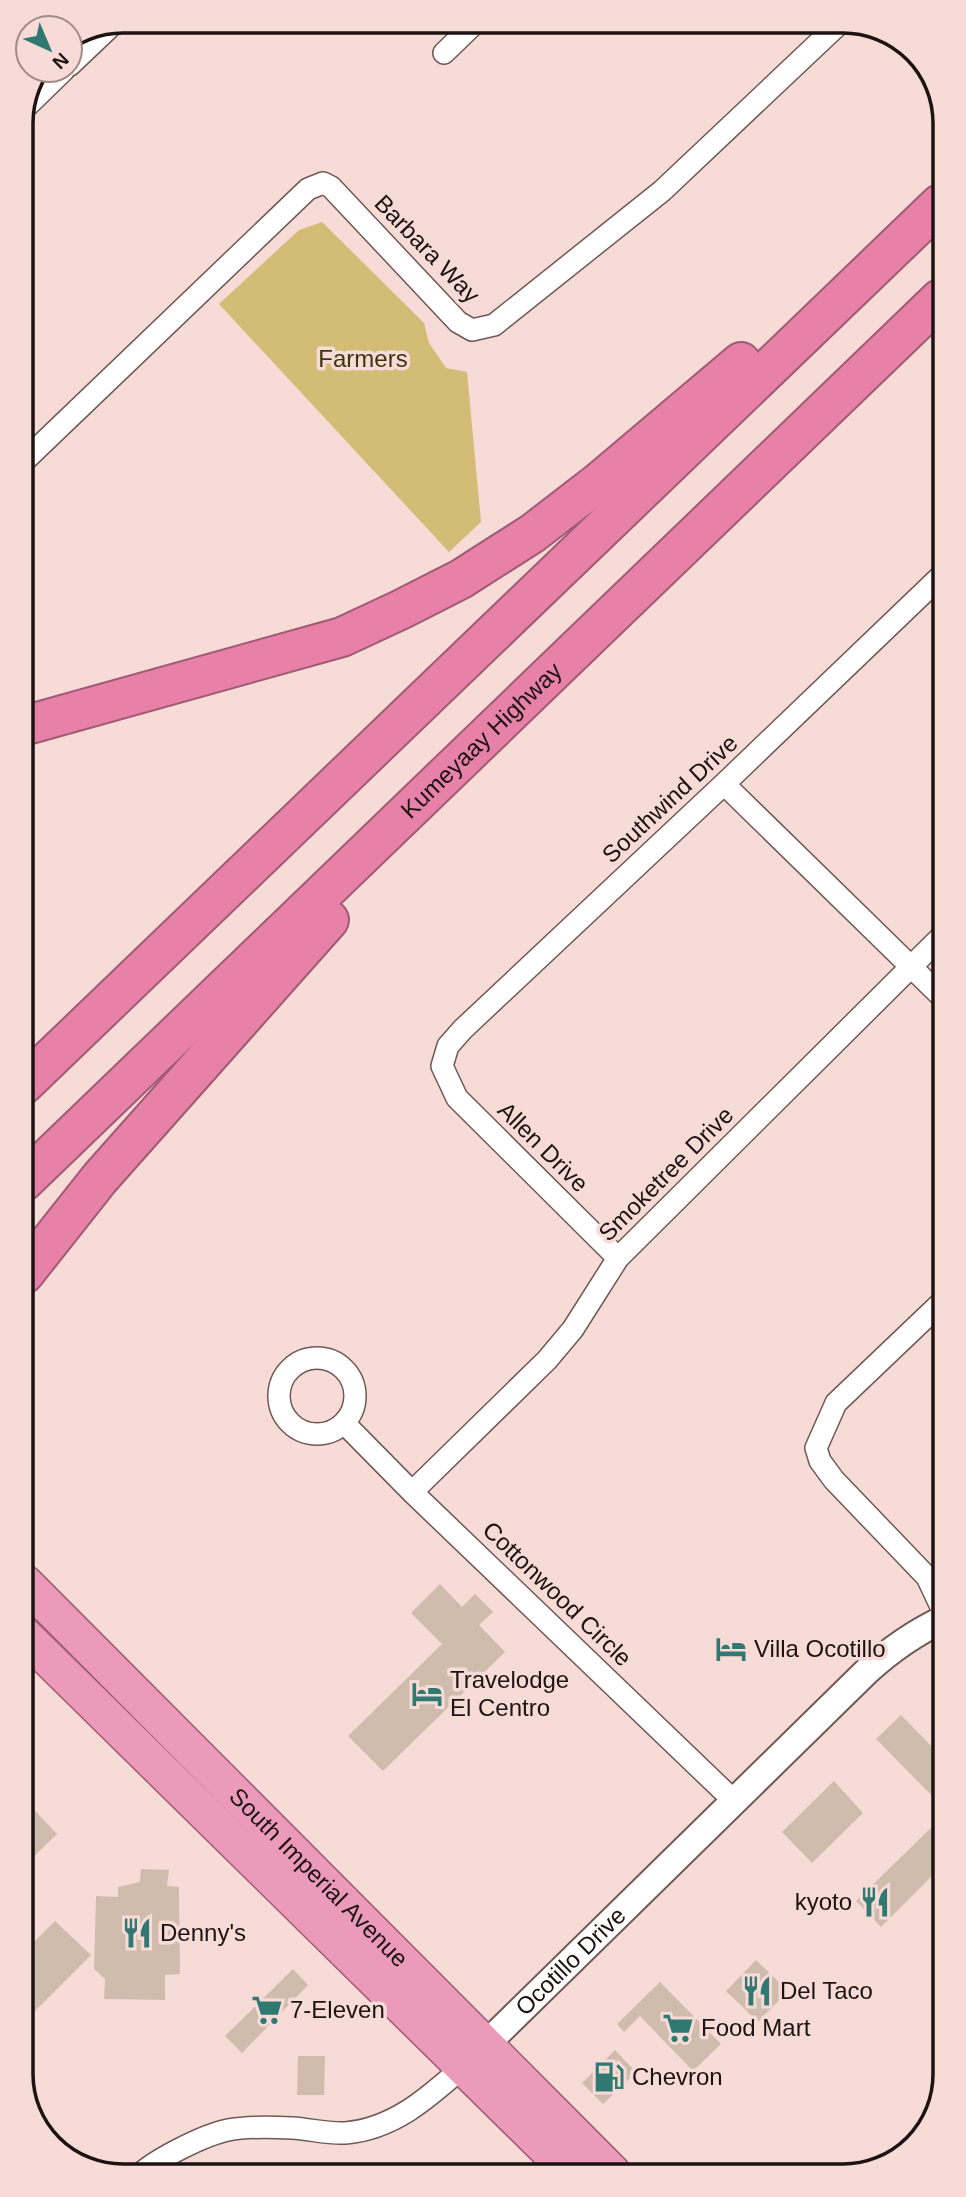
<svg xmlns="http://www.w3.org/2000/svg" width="966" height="2197" font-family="Arial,sans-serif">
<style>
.green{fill:#d3bc76}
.building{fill:#d0bcac}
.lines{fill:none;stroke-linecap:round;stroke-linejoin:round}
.minor-casing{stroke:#705855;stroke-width:24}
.tertiary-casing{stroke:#705855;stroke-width:30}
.trunk-casing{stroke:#a05a74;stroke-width:38}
.motorway-casing{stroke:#a05a74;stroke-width:42}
.minor{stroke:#fff;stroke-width:21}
.tertiary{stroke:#fff;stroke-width:26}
.trunk{stroke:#ec9aba;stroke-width:35}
.motorway{stroke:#e781a8;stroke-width:38}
.labels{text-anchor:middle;stroke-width:7;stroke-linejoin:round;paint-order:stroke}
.street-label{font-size:24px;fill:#1d1312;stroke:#f7dbd7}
.park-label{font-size:24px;fill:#3f340e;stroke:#f7dbd7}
.poi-label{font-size:24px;fill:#1d1312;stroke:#f7dbd7;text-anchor:start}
.rim{fill:none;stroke:#1d1312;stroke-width:3.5}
</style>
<rect width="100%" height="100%" fill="#f7dbd7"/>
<!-- green -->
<path class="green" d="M322 222 424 323 429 343 446 368 467 372 481 522 449 552 219 304 299 230Z"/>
<!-- building -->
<path class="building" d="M440 1584 462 1607 475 1594 493 1612 479 1625 505 1652 383 1771 348 1736 442 1644 411 1613Z
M901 1715 944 1759V1808L876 1739Z
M834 1781 863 1813 812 1863 782 1832Z
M26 1801 57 1834 26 1864Z
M939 1820 944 1826V1864L881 1927 856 1901Z
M141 1869 169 1870 167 1886 179 1887 180 1974 165 1975V2000L104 1999 105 1979 94 1969 96 1896 118 1897V1887L140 1882Z
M55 1921 91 1955 26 2020V1950Z
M756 1960 788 1991 758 2022 726 1991Z
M293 1969 308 1985 242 2053 225 2036Z
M660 1982 721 2044 693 2071 640 2016 624 2032 617 2024Z
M615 2050 636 2072 603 2104 582 2083Z
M298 2056H325L324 2095H297Z
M478 2162 489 2173H467Z"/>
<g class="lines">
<!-- minor casing -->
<g class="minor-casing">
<path id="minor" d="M444 53 477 21
M70 65 110 27
M26 107 64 70
M22 463 308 189 323 183 331 187 458 322 472 330 494 325 662 191 842 21
M724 784 942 997
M618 1258 457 1098 442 1066 448 1046 463 1029 724 784 941 576
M943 1301 836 1403 816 1448 820 1461 834 1480 927 1577 944 1613
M279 1396a38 38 0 1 1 76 0a38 38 0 1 1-76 0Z
M344 1423 412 1492 734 1801
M412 1492 547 1360 573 1329 618 1258 942 936
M138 2176C156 2159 204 2135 228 2130 248 2126 272 2127 292 2128 310 2129 327 2134 345 2133 394 2129 429 2097 464 2066"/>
</g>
<!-- tertiary casing -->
<g class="tertiary-casing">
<g id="tertiary">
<path id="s1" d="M472 2058 866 1672C890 1650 914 1633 944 1619"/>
</g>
</g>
<!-- trunk casing -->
<g class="trunk-casing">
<g id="trunk">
<path id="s2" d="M25 1583 612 2172"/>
<path d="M25 1636 571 2173"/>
</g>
</g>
<!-- motorway casing -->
<g class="motorway-casing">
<g id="motorway">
<path d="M23 726 342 637 400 610 461 579 533 533 599 482 741 362"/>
<path d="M24 1084 940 204"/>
<path id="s3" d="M24 1181 940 299"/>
<path d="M24 1274 100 1178 329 920"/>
</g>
</g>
<!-- minor -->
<use href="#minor" class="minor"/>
<!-- tertiary -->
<use href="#tertiary" class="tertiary"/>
<!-- trunk -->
<use href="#trunk" class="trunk"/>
<!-- motorway -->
<use href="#motorway" class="motorway"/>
</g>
<!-- icons -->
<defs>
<g id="hotel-bare" transform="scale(2.415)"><path d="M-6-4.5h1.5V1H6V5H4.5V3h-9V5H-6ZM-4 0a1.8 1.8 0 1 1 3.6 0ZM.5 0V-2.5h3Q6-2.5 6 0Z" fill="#307872" stroke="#f7dbd7" stroke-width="2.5" paint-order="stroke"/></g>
<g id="restaurant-bare" transform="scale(2.415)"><path d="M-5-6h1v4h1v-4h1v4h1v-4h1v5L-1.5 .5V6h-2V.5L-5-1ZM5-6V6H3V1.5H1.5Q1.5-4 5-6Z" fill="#307872" stroke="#f7dbd7" stroke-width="2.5" paint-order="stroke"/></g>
<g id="supermarket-bare" transform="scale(2.415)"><path d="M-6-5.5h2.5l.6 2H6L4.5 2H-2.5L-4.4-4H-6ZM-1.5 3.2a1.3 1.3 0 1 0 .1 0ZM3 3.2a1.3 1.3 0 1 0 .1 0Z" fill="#307872" stroke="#f7dbd7" stroke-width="2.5" paint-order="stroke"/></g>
<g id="fuel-bare" transform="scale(2.415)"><path d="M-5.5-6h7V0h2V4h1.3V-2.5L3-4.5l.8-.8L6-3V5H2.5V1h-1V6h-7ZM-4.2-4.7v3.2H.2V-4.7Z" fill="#307872" stroke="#f7dbd7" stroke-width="2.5" paint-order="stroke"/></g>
</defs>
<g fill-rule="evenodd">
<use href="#hotel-bare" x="731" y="1649"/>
<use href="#hotel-bare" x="427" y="1694"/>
<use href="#restaurant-bare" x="875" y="1902"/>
<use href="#restaurant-bare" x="137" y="1933"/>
<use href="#restaurant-bare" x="757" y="1991"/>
<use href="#supermarket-bare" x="267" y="2010"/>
<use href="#supermarket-bare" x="678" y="2028"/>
<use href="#fuel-bare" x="609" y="2077"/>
</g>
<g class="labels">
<!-- street labels -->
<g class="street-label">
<text transform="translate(427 249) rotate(46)" y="8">Barbara Way</text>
<text dy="8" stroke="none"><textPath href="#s3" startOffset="635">Kumeyaay Highway</textPath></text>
<text transform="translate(670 799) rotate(-43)" y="8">Southwind Drive</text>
<text transform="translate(543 1147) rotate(45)" y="8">Allen Drive</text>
<text transform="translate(666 1174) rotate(-45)" y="8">Smoketree Drive</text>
<text transform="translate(557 1594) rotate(44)" y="8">Cottonwood Circle</text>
<text dy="8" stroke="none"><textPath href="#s2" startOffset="416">South Imperial Avenue</textPath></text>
<text dy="8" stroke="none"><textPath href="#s1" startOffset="138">Ocotillo Drive</textPath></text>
</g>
<!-- park labels -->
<g class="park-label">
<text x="363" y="367">Farmers</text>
</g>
<!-- poi labels -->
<g class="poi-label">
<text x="754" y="1657">Villa Ocotillo</text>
<text x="450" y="1688">Travelodge<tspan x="450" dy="28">El Centro</tspan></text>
<text x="852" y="1910" text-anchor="end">kyoto</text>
<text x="160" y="1941">Denny's</text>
<text x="780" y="1999">Del Taco</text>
<text x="290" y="2018">7-Eleven</text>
<text x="701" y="2036">Food Mart</text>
<text x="632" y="2085">Chevron</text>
</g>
</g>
<!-- crop -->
<path d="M0 0H966V2197H0ZM123 33H843A90 90 0 0 1 933 123V2074A90 90 0 0 1 843 2164H123A90 90 0 0 1 33 2074V123A90 90 0 0 1 123 33Z" fill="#f7dbd7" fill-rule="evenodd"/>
<path class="rim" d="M123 33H843A90 90 0 0 1 933 123V2074A90 90 0 0 1 843 2164H123A90 90 0 0 1 33 2074V123A90 90 0 0 1 123 33Z"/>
<!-- north arrow -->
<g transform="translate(49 49) rotate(136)"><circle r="33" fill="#f7dbd7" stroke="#a08b88" stroke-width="2"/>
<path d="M0-5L12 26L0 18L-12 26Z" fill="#307872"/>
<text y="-10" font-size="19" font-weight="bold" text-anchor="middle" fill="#1d1312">N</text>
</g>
</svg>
